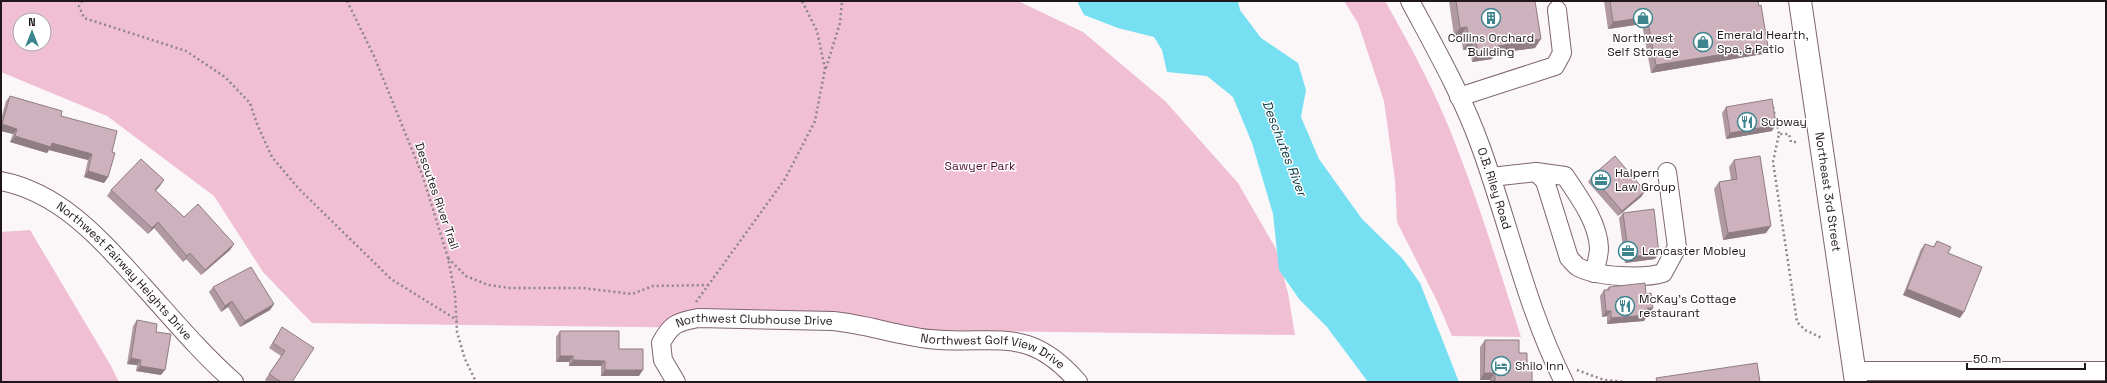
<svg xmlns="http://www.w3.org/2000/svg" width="2107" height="383" font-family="'Space Grotesk',sans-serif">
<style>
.green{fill:#f0bfd3;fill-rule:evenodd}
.water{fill:#76e0f2}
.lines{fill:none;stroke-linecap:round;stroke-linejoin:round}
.minor-casing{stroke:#7e656f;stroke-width:20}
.major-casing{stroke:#7e656f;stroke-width:24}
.path{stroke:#8d8689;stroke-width:2.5;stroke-dasharray:2 3;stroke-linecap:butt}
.minor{stroke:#fff;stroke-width:18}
.major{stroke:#fff;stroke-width:22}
.wall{fill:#b099a3}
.shaded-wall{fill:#907d84}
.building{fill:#cdb2bd;stroke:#907d84}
.labels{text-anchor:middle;stroke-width:3;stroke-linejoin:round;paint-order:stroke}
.poi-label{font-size:12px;fill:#20171b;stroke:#fff;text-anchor:start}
.park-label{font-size:12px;fill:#510e33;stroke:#fff}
.street-label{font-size:12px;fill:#20171b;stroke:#fff}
.water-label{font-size:13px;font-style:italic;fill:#053a41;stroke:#fff}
</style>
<rect width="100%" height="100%" fill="#fbf6f8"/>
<!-- green -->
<path class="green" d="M1 1H1018L1083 32 1165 101 1238 183 1276 249 1288 293 1295 335 312 323 263 272 214 196 107 116 1 72ZM20 20H44V44H20Z
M1344 1H1385C1412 48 1438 97 1457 148 1481 210 1501 274 1521 337L1452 336 1437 301 1397 222 1395 180 1384 101 1358 23Z
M30 230 111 366 119 382H1V232Z"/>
<!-- water -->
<path class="water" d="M1077 1H1238L1240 10 1261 38 1298 63 1306 90 1301 117 1319 159 1362 219 1402 258 1420 283 1459 382H1368L1327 327 1299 299 1279 270 1273 214 1252 143 1233 97 1207 76 1167 72 1162 50 1154 37 1118 28 1084 15Z"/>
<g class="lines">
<!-- minor casing -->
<g class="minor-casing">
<g id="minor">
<path id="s1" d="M1410 1C1435 48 1462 95 1480 145 1509 224 1526 307 1564 382"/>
<path d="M1459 97 1555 66 1562 53 1557 10"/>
<path d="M1536 172 1545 181 1569 258C1572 261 1575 265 1578 267 1597 277 1643 279 1663 273L1677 247 1667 172"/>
<path d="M1491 177 1536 172 1565 176C1579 197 1598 222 1599 248 1599 256 1596 265 1594 273"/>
<path id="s2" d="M1 181C62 193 102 241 142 285 172 318 200 352 234 382"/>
<path d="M1854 371H2106"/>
<path id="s3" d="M676 382 663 360 661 343C671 324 677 322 698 318L833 321C865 324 896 335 929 339 994 346 1027 323 1078 382"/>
</g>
</g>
<!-- major casing -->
<g class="major-casing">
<g id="major">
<path id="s4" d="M1800 1 1856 382"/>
</g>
</g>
<!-- path -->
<path class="path" d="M82 1 79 6 84 18 186 51 225 77 250 103 257 124 272 157 299 189 391 279 457 320
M347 1 374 56 423 177 448 258 455 294 457 332 465 359 476 382
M826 68 840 23 842 1
M1773 107 1779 134
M1796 142H1791L1789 134H1779L1773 162 1797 322 1805 330 1822 338
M448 258 466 276 488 285 510 288H583L632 294 653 286 709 285
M696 302 785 179 815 121 825 69 817 31 802 1
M1577 370 1604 380 1626 382"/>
<!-- minor -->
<use href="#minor" class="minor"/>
<!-- major -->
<use href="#major" class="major"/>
</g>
<!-- wall -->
<path class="wall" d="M1449 1H1535V48L1496 53 1492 59 1472 62 1470 49 1463 50 1461 35 1454 36Z
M1604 1H1758L1768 47 1763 54 1651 73 1642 24 1608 29Z
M10 96 61 116 112 152 108 177 104 183 84 177 88 160 49 150 47 153 10 142 13 134 1 131V119L6 101Z
M1726 107 1772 131 1726 139 1722 113Z
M1734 160 1766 233 1723 240 1714 189 1719 182 1731 180 1729 167Z
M1592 176 1645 191 1641 197 1618 216 1588 182Z
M160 186 155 190 184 217 234 244 230 250 201 275 186 259 183 262 154 228 148 234 107 196 111 190Z
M1623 213 1655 259 1625 263 1619 218Z
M1937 241 1948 253 1960 318 1903 295 1921 249 1925 244 1933 247Z
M213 287 274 304 270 310 240 327 228 307 221 312 209 292Z
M1609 287 1646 294 1653 308 1649 313H1648L1644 321 1607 324V316L1602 317 1600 296 1604 290H1606Z
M137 320 156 332 161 375 136 371 137 365 127 364 133 326Z
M282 327 292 382H268L265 380 281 356 269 348Z
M560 331 619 349 639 376H601V366H569V362H556V337Z
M1485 340 1519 353 1527 366 1532 382H1490V380H1480V347Z"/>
<!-- shaded-wall -->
<path class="shaded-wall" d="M1647 17 1642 24 1608 29 1613 22Z
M1467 27 1461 35 1454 36 1460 28Z
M1541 39 1535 48 1496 53 1492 59 1472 62 1478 53 1498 46Z
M1476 40 1470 49 1463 50 1469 41Z
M1768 47 1763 54 1651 73 1656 65Z
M2 124 17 129 13 134 1 131V125Z
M1776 125 1772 131 1726 139 1730 133Z
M15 136 52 143 92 154 88 160 49 150 47 153 10 142Z
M88 171 108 177 104 183 84 177Z
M164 180 160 186 151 196 155 190Z
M1645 191 1641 197 1618 216 1622 211Z
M158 222 154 228 148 234 152 228Z
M1771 226 1766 233 1723 240 1728 233Z
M234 244 230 250 201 275 205 270Z
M190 253 186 259 183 262 187 256Z
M1659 254 1655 259 1625 263 1629 257Z
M1907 289 1964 312 1960 318 1903 295Z
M232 301 228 307 221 312 225 306Z
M274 304 270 310 240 327 245 321Z
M1647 308H1653L1649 313 1643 314Z
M1606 311H1611L1607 316 1602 317Z
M1648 315 1644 321 1607 324 1611 318Z
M560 356H573L569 362H556Z
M131 358 141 360 137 365 127 364Z
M573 360 605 361 601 366H569Z
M140 366 165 370 161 375 136 371Z
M605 370H643L639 376H601Z
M1484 373H1495L1490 380H1480Z"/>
<!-- building -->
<path class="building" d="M1456 1H1535L1541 39 1498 46V50L1478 53 1476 40 1469 41 1467 27 1460 28Z
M1610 1H1758L1759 6 1761 5 1768 47 1656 65 1647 17 1613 22Z
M10 96 62 111 61 116 117 131 112 152 115 153 108 177 88 171 92 154 52 143 51 147 15 136 17 129 2 124Z
M1772 99 1776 125 1730 133 1726 107Z
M1615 156 1645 191 1622 211 1592 176Z
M1760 156 1771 226 1728 233 1719 182 1737 179 1734 160Z
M141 159 164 180 155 190 184 217 198 204 234 244 205 270 190 253 187 256 158 222 152 228 111 190Z
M1654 209 1659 254 1629 257 1623 213Z
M1937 241 1951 247 1948 253 1982 267 1964 312 1907 289 1925 244 1934 247Z
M251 267 274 304 245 321 232 301 225 306 213 287Z
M1645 283 1646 294 1651 293 1653 308H1647L1648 315 1611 318V311H1606L1604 290H1609V287Z
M137 320 157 324 156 332 171 334 165 370 140 366 141 360 131 358Z
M282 327 314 348 292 382H281L269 374 285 351 273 343Z
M560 331H619V349H643V370H605V361L573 360V356H560Z
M1485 340H1519V353H1527V366H1532V382H1495V373H1484Z
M1757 363 1760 382H1657L1656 378Z"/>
<!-- icons -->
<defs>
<g id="building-ring" transform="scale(1)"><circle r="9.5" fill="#fff" stroke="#3e848f" stroke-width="1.5"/><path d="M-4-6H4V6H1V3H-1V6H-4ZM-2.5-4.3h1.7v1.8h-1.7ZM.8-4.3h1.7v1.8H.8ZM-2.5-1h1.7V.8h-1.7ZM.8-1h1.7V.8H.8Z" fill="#3e848f"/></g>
<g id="shop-ring" transform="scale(1)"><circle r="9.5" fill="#fff" stroke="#3e848f" stroke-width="1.5"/><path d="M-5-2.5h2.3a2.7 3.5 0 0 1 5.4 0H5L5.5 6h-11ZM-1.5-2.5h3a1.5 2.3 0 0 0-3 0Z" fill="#3e848f"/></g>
<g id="restaurant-ring" transform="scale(1)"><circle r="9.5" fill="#fff" stroke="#3e848f" stroke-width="1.5"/><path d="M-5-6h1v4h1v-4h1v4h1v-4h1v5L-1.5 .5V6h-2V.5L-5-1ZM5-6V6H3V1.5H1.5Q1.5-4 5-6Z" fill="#3e848f"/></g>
<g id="office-ring" transform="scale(1)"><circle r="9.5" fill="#fff" stroke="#3e848f" stroke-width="1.5"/><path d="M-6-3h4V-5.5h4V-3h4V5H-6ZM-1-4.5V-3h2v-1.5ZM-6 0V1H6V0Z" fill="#3e848f"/></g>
<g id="hotel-ring" transform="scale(1)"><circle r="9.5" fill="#fff" stroke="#3e848f" stroke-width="1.5"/><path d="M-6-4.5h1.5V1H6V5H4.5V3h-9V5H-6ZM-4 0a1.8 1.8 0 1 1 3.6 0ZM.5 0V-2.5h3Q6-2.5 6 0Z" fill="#3e848f"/></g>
</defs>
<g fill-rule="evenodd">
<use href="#building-ring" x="1491" y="18"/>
<use href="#shop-ring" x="1643" y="18"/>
<use href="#shop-ring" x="1703" y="42"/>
<use href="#restaurant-ring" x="1747" y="122"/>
<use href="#office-ring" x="1601" y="180"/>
<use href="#office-ring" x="1628" y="251"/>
<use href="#restaurant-ring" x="1625" y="306"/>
<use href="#hotel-ring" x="1501" y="366"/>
</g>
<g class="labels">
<!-- poi labels -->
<g class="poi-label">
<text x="1717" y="39">Emerald Hearth,<tspan x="1717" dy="14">Spa, &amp; Patio</tspan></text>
<text x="1491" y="42" text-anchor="middle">Collins Orchard<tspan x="1491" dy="14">Building</tspan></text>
<text x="1643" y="42" text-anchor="middle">Northwest<tspan x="1643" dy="14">Self Storage</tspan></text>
<text x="1761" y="126">Subway</text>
<text x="1615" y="177">Halpern<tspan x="1615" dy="14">Law Group</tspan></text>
<text x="1642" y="255">Lancaster Mobley</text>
<text x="1639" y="303">McKay’s Cottage<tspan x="1639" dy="14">restaurant</tspan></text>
<text x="1515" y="370">Shilo Inn</text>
</g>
<!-- park labels -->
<g class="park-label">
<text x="980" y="170">Sawyer Park</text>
</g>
<!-- street labels -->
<g class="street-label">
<text dy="4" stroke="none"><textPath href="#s1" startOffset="206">O.B. Riley Road</textPath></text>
<text dy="4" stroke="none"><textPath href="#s4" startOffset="193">Northeast 3rd Street</textPath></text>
<text transform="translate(437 196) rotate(71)" y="4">Descutes River Trail</text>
<text dy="4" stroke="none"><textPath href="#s2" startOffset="156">Northwest Fairway Heights Drive</textPath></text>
<text dy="4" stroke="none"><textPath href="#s3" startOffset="146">Northwest Clubhouse Drive</textPath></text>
<text dy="4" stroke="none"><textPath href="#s3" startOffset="389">Northwest Golf View Drive</textPath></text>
</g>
<!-- water labels -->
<g class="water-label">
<text transform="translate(1285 148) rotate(69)" y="5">Deschutes River</text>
</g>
</g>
<!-- border -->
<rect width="2107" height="383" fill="none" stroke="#20171b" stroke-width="4"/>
<!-- north arrow -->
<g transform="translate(32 32)"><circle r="19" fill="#ffffff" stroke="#a6a2a4"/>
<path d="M0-3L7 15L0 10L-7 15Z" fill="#3e848f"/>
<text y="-6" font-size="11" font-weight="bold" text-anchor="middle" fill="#20171b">N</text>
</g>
<!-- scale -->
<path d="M1967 363v6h118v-6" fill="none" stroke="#20171b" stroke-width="2"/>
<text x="1973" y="363" font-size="12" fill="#20171b" stroke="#ffffff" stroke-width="3" paint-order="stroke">50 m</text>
</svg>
